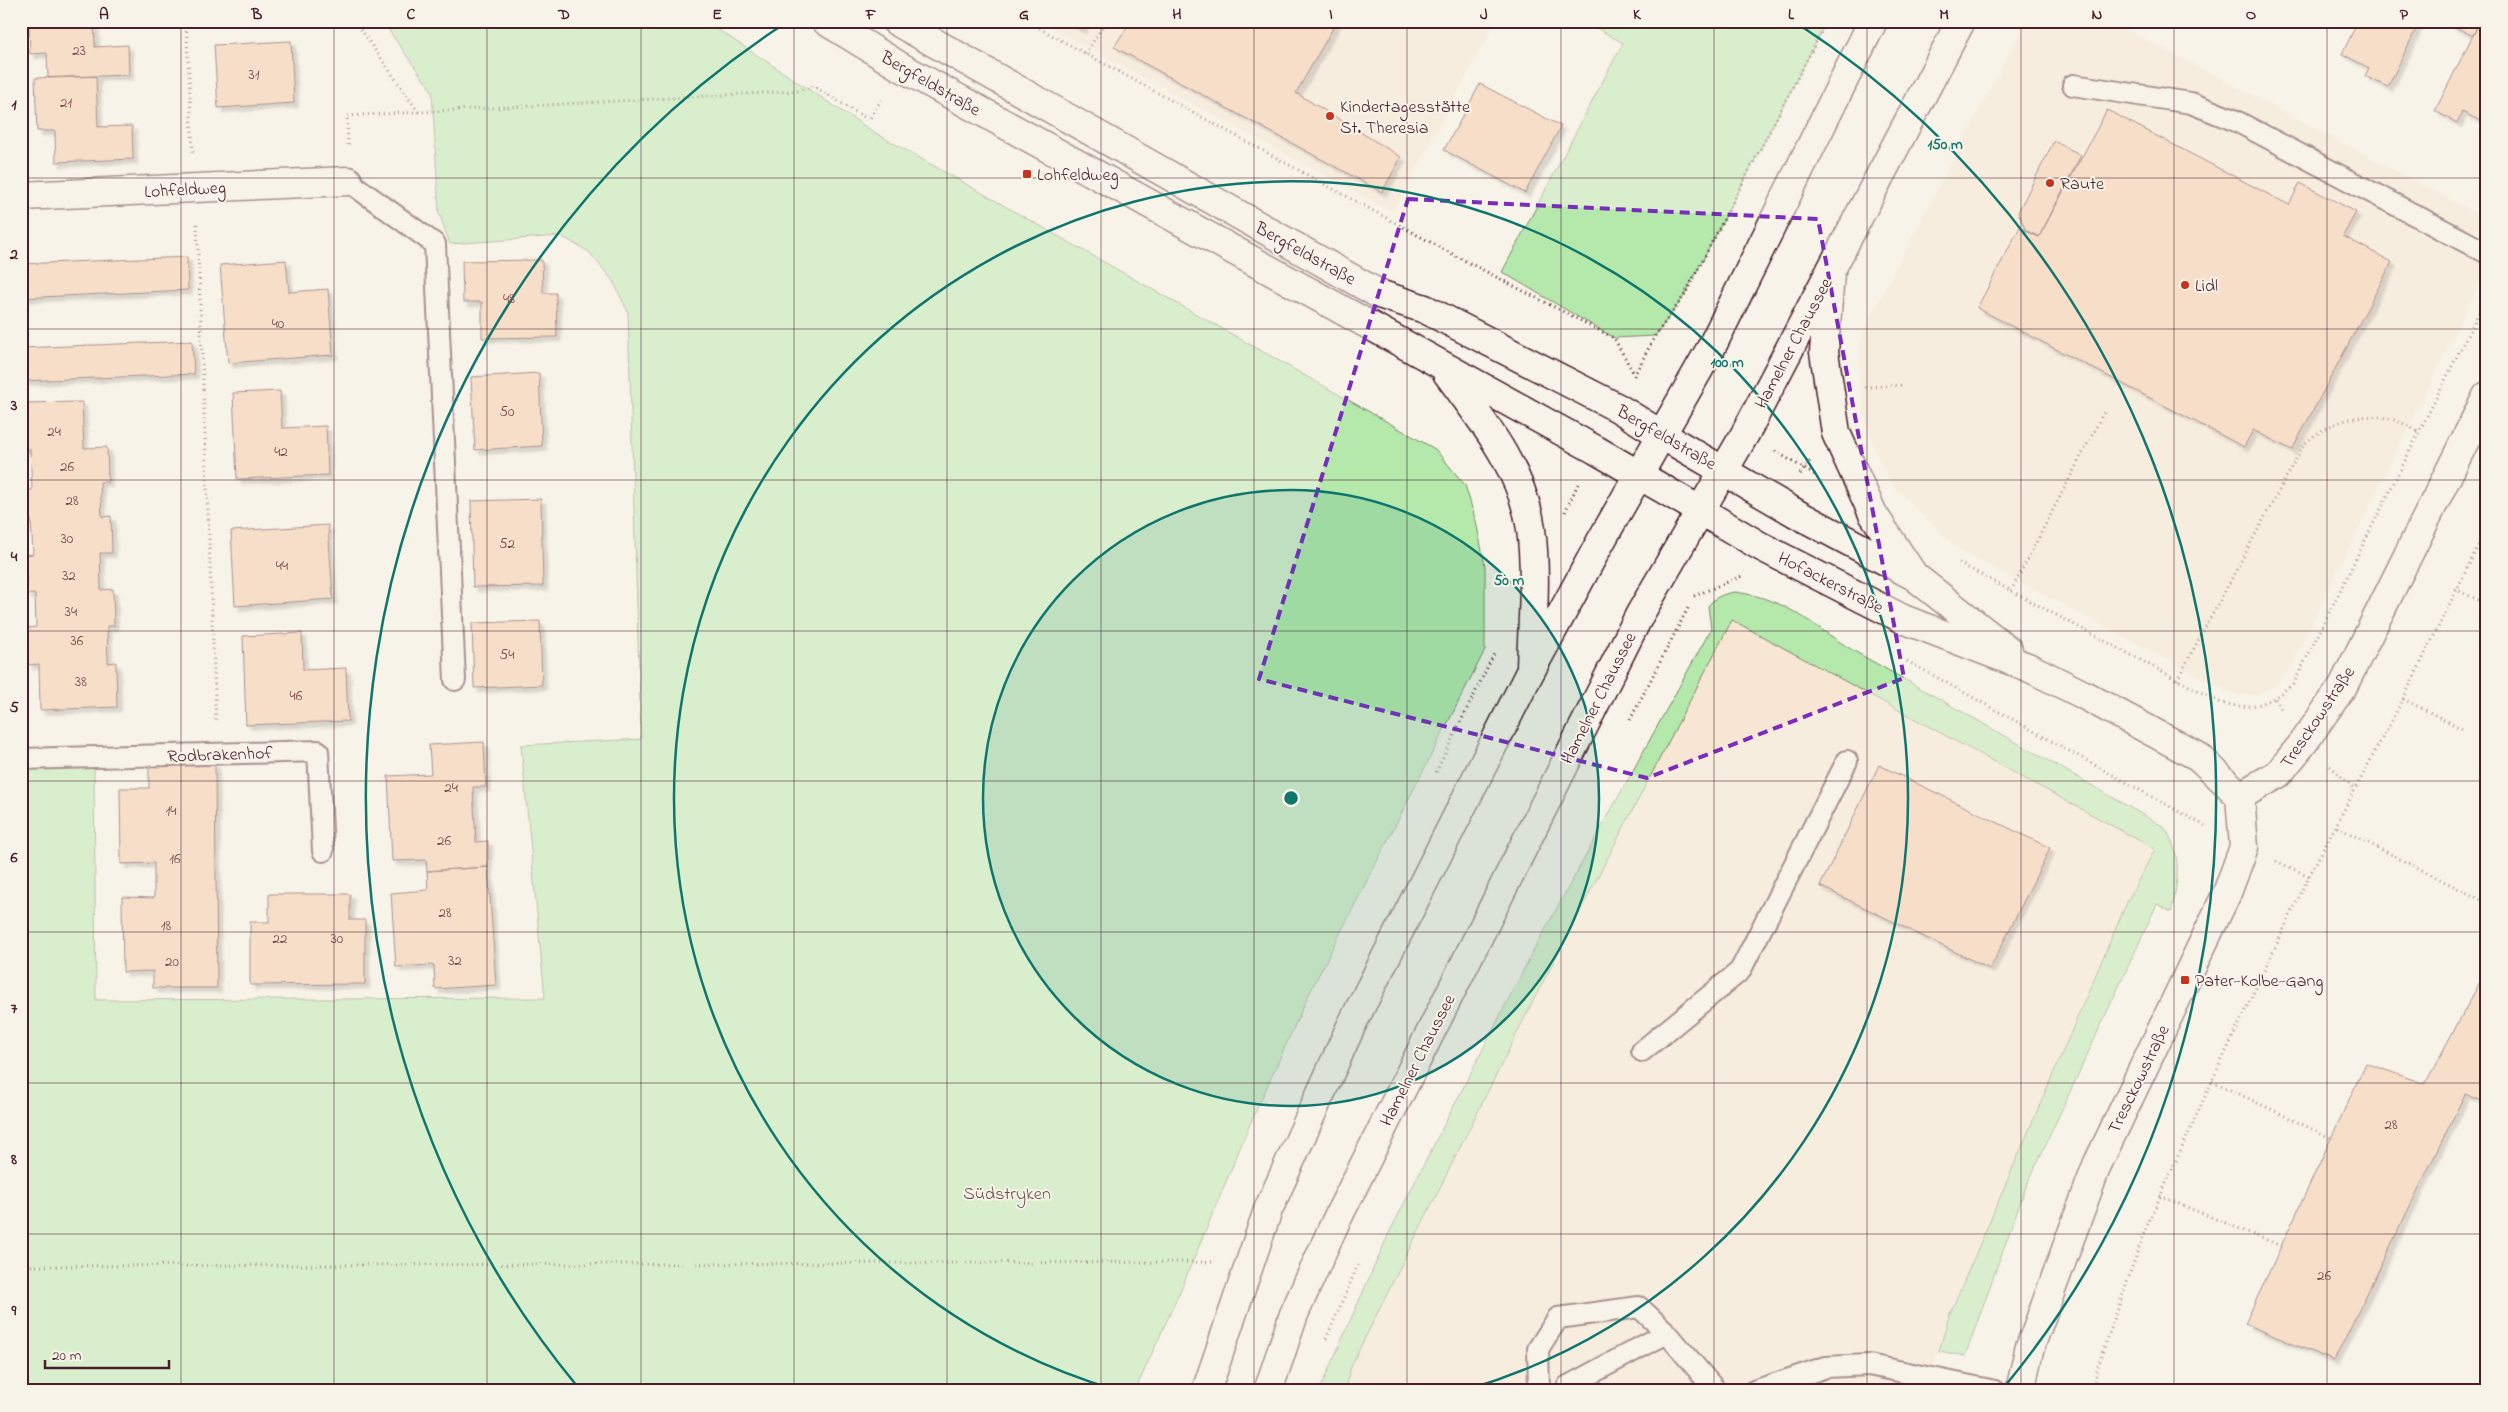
<svg xmlns="http://www.w3.org/2000/svg" width="2508" height="1412" font-family="'Indie Flower',sans-serif">
<style>
.built{fill:#f6e6d3}
.green{fill:#b4e9ab;stroke:#7f846b}
.building{fill:#f4c6a3;stroke:#4a1f2b;filter:url(#shadow)}
.lines{fill:none;stroke-linecap:round;stroke-linejoin:round}
.service-casing{stroke:#4a1f2b;stroke-width:24}
.minor-casing{stroke:#4a1f2b;stroke-width:31}
.tertiary-casing{stroke:#4a1f2b;stroke-width:31}
.primary-casing{stroke:#4a1f2b;stroke-width:31}
.path{stroke:#4a1f2b;stroke-width:3;stroke-dasharray:1 4;stroke-linecap:butt}
.service{stroke:#f7f3e8;stroke-width:20}
.minor{stroke:#f7f3e8;stroke-width:28}
.tertiary{stroke:#f7f3e8;stroke-width:28}
.primary{stroke:#f7f3e8;stroke-width:28}
.marked{fill:none;stroke:#7b2cbf;stroke-width:4;stroke-dasharray:10 6;stroke-linejoin:round}
.grid{fill:none;stroke:#4a1f2b;stroke-width:1;stroke-opacity:0.55}
.ring{fill:none;stroke:#0f766e;stroke-width:2.5}
.poi-dot{fill:#c8321e;stroke:#f7f3e8;stroke-width:2}
.labels{text-anchor:middle;stroke-width:4;stroke-linejoin:round;paint-order:stroke}
.number-label{font-size:15px;fill:#744949}
.street-label{font-size:18px;fill:#4a1f2b;stroke:#f7f3e8}
.poi-label{font-size:18px;fill:#4a1f2b;stroke:#f7f3e8;text-anchor:start}
.park-label{font-size:18px;fill:#64524b;stroke:#f7f3e8}
.centre{fill:#0f766e;stroke:#f7f3e8;stroke-width:2.5}
.ring-label{font-size:15px;text-anchor:middle;font-weight:bold;fill:#0f766e;stroke:#f7f3e8;stroke-width:4;stroke-linejoin:round;paint-order:stroke}
.neatline{fill:none;stroke:#4a1f2b;stroke-width:2}
.grid-label{font-size:16px;text-anchor:middle;font-weight:bold;fill:#4a1f2b}
</style>
<defs>
<filter id="shadow"><feDropShadow dx="4.5" dy="4.5" stdDeviation="1" flood-color="#0004"/></filter>
</defs>
<rect width="100%" height="100%" fill="#f7f3e8"/>
<filter id="ink" filterUnits="userSpaceOnUse"><feTurbulence type="fractalNoise" baseFrequency=".02" numOctaves="2"/><feDisplacementMap in="SourceGraphic" scale="10" xChannelSelector="R" yChannelSelector="G"/><feConvolveMatrix kernelMatrix="1 2 1 2 8 2 1 2 1" color-interpolation-filters="sRGB"/></filter>
<g filter="url(#ink)">
<!-- built -->
<path class="built" d="M1039 21H1496L1393 212Z
M2026 21H2111L2487 219V268L2288 672 2273 687 2256 695H2240L2225 690 1974 558 1952 543 1895 488 1878 458 1866 422 1859 379 1860 344 1866 325Z
M1731 620 2155 849 2127 902 1949 1316 1931 1376 1930 1391H1344L1352 1365 1534 999Z"/>
<!-- green -->
<path class="green" d="M382 21H705L872 131 1435 449 1465 485 1476 521 1485 566V650L1309 994 1250 1124 1182 1287 1135 1391H21V770L94 767 96 1000 545 998 521 745 641 739 628 312 613 281 589 252 561 236 450 244 439 213 432 91Z
M1584 21H1827L1684 296 1655 336 1614 338 1502 272 1623 43Z
M1735 592C1791 599 1815 629 1861 655 1963 712 2064 769 2164 827 2183 854 2178 882 2171 912L2157 904 2025 1189 1965 1356 1939 1351 1949 1316 2127 902 2155 849 1732 620 1534 999 1352 1364 1344 1391H1319L1390 1231 1531 955 1711 629 1708 606C1716 596 1723 594 1735 592Z"/>
<!-- building -->
<path class="building" d="M29 21H94L95 47 128 45 129 75 48 78 47 53 30 54Z
M1066 21H1085L1081 29Z
M1131 21H1337L1296 93 1401 157 1382 192 1114 47Z
M2358 21H2420L2388 87 2365 76 2369 68 2342 54Z
M2444 21H2465L2477 27 2473 36Z
M2480 21H2487V124L2462 112 2457 123 2435 111Z
M291 41 294 103 218 108 214 45Z
M96 76 98 127 132 126 133 159 56 162 55 131H37L35 78Z
M1480 84 1561 126 1525 193 1444 150Z
M2107 110 2289 205 2300 183 2356 212 2343 236 2392 262 2292 450 2253 430 2244 447 1977 308 2020 227 2039 237Z
M2054 141 2081 155 2039 237 2026 231 2018 212Z
M187 257 188 290 21 298V264Z
M286 260 289 292 328 289 333 355 228 363 220 265Z
M542 260 543 293H556L557 337 482 338V302H463L462 261Z
M192 341 194 374 21 381V348Z
M539 373 542 446 475 450 471 377Z
M280 391 282 428 326 426 328 475 237 479 233 393Z
M82 402 84 448 107 447 108 482H100L102 517 111 516 112 553H100L101 590 113 589 114 626H107L108 663 116 662 117 707 40 710 39 664 28 665 27 628 36 627 35 594 27 595 25 555 33 554 31 520H24L23 491 32 490 30 449H21V403Z
M541 499 543 586 473 587 471 501Z
M328 525 333 599 235 606 231 531Z
M540 621 542 685 474 688 472 623Z
M302 633 303 670 346 668 348 721 246 725 243 636Z
M484 742 486 787H473L476 842 488 841V867L427 871 426 860 392 861 388 776 431 774 429 745Z
M149 764H215L217 988H153V971L123 972 122 897 154 898V863L121 864 120 788H149Z
M1879 765 2050 848 1990 969 1820 886Z
M488 867 496 985 435 989 434 965 396 967 391 893 428 890 427 871Z
M269 894H350V920H365V984L250 985V922H269Z
M2480 982 2487 985V1103L2465 1094 2334 1361 2245 1324 2366 1063 2425 1084Z"/>
<g class="lines">
<!-- service casing -->
<g class="service-casing">
<path id="service" d="M2073 85 2191 103 2236 121 2487 253
M348 181 435 244 455 680
M21 759 318 751 323 851
M1642 1051 1740 971 1847 761
M1539 1386 1538 1349 1558 1318 1639 1307 1667 1333 1716 1391
M1565 1391 1568 1386 1667 1333
M1754 1391 1826 1367 1869 1365 1995 1391"/>
</g>
<!-- minor casing -->
<g class="minor-casing">
<path id="minor" d="M21 196 348 181
M1830 273 1824 352 1836 433 1873 514 1912 573
M1662 435 1799 515 1914 576 2008 650
M1701 511 1760 546 1903 619 2030 668 2082 694 2199 757 2240 796
M2240 796 2278 774 2304 742 2343 686 2487 396
M2020 1391 2029 1350 2097 1165 2227 893 2244 847 2240 796"/>
</g>
<!-- tertiary casing -->
<g class="tertiary-casing">
<path id="tertiary" d="M826 21 901 67 1596 450 1701 511
M896 21 1379 294 1425 309 1618 408 1662 435
M1447 373C1481 419 1523 470 1531 529 1537 575 1532 624 1531 670"/>
</g>
<!-- primary casing -->
<g class="primary-casing">
<path id="primary" d="M1206 1391 1268 1210 1352 1024 1531 670 1601 541 1711 348 1873 21
M1268 1391 1294 1314 1335 1223 1640 614 1745 434 1961 21"/>
</g>
<!-- path -->
<path class="path" d="M186 21 193 152
M355 21 419 113
M1026 21 1454 255 1614 338 1634 374
M1085 54 1106 21
M348 145 347 116 798 91 813 86 869 120 883 97
M197 224 216 722
M1634 376 1655 336 1684 296 1827 21
M1865 387 1905 385
M1775 451 1815 475
M1800 474 1810 461
M1565 512 1579 482
M1959 563 2219 702C2252 712 2269 704 2294 683L2487 296
M2455 589 2487 604
M2011 591 2105 410
M1694 596 1742 576
M1907 661 2205 826
M2177 680 2304 444C2327 423 2359 411 2391 419 2401 421 2410 428 2420 432
M2275 699 2282 710
M2403 699 2463 729
M1630 720 1688 608
M2330 766 2355 789
M1436 772 1494 654
M2337 827 2487 903
M2276 861 2309 876
M2212 1081 2331 1138
M2160 1196 2281 1246
M21 1266 1212 1262
M1326 1339 1358 1265
M2093 1391 2098 1366 2145 1230 2212 1081 2309 876 2403 699 2487 528"/>
<!-- service -->
<use href="#service" class="service"/>
<!-- minor -->
<use href="#minor" class="minor"/>
<!-- tertiary -->
<use href="#tertiary" class="tertiary"/>
<!-- primary -->
<use href="#primary" class="primary"/>
</g>
</g>
<!-- marked area -->
<path d="M0 0H2508V1412H0ZM1408 199 1818 219 1904 678 1647 778 1259 679Z" fill="#f7f3e8" fill-opacity=".55" fill-rule="evenodd"/>
<path class="marked" d="M1408 199 1818 219 1904 678 1647 778 1259 679Z"/>
<!-- grid -->
<path class="grid" d="M181 21V1391M334 21V1391M487 21V1391M641 21V1391M794 21V1391M947 21V1391M1101 21V1391M1254 21V1391M1407 21V1391M1561 21V1391M1714 21V1391M1867 21V1391M2021 21V1391M2174 21V1391M2327 21V1391M21 178H2487M21 329H2487M21 480H2487M21 631H2487M21 781H2487M21 932H2487M21 1083H2487M21 1234H2487"/>
<!-- distance rings -->
<circle cx="1291" cy="798" r="308" fill="#0f766e" fill-opacity=".12"/>
<g class="ring">
<circle cx="1291" cy="798" r="308"/>
<path d="M1116 1390A617 617 0 1 1 1466 1390"/>
<path d="M577 1386A925 925 0 0 1 787 22M1795 22A925 925 0 0 1 2005 1386"/>
</g>
<!-- markers -->
<g class="poi-dot">
<circle cx="1330" cy="116" r="5"/>
<rect x="1022" y="169" width="10" height="10" rx="2.5"/>
<circle cx="2050" cy="183" r="5"/>
<circle cx="2185" cy="285" r="5"/>
<rect x="2180" y="975" width="10" height="10" rx="2.5"/>
</g>
<g class="labels">
<!-- number labels -->
<g class="number-label">
<text x="79" y="55">23</text>
<text x="254" y="79">31</text>
<text x="66" y="107">21</text>
<text x="509" y="303">48</text>
<text x="278" y="328">40</text>
<text x="507" y="416">50</text>
<text x="54" y="436">24</text>
<text x="281" y="456">42</text>
<text x="67" y="471">26</text>
<text x="72" y="505">28</text>
<text x="67" y="543">30</text>
<text x="507" y="548">52</text>
<text x="282" y="570">44</text>
<text x="69" y="580">32</text>
<text x="71" y="616">34</text>
<text x="77" y="645">36</text>
<text x="507" y="659">54</text>
<text x="81" y="686">38</text>
<text x="296" y="700">46</text>
<text x="451" y="792">24</text>
<text x="171" y="815">14</text>
<text x="444" y="845">26</text>
<text x="175" y="863">16</text>
<text x="445" y="917">28</text>
<text x="166" y="930">18</text>
<text x="280" y="943">22</text>
<text x="337" y="943">30</text>
<text x="455" y="965">32</text>
<text x="172" y="966">20</text>
<text x="2391" y="1129">28</text>
<text x="2324" y="1280">26</text>
</g>
<!-- street labels -->
<g class="street-label">
<text transform="translate(931 83) rotate(30)" y="6">Bergfeldstraße</text>
<text transform="translate(185 189) rotate(-3)" y="6">Lohfeldweg</text>
<text transform="translate(1306 253) rotate(29)" y="6">Bergfeldstraße</text>
<text transform="translate(1793 343) rotate(-62)" y="6">Hamelner Chaussee</text>
<text transform="translate(1667 437) rotate(30)" y="6">Bergfeldstraße</text>
<text transform="translate(1831 582) rotate(27)" y="6">Hofackerstraße</text>
<text transform="translate(1598 698) rotate(-63)" y="6">Hamelner Chaussee</text>
<text transform="translate(2317 717) rotate(-56)" y="6">Tresckowstraße</text>
<text transform="translate(220 754) rotate(-2)" y="6">Rodbrakenhof</text>
<text transform="translate(1417 1060) rotate(-63)" y="6">Hamelner Chaussee</text>
<text transform="translate(2138 1079) rotate(-64)" y="6">Tresckowstraße</text>
</g>
<!-- poi labels -->
<g class="poi-label">
<text x="1340" y="112">Kindertagesstätte<tspan x="1340" dy="21">St. Theresia</tspan></text>
<text x="1037" y="180">Lohfeldweg</text>
<text x="2060" y="189">Raute</text>
<text x="2195" y="291">Lidl</text>
<text x="2195" y="986">Pater-Kolbe-Gang</text>
</g>
<!-- park labels -->
<g class="park-label">
<text x="1007" y="1199">Südstryken</text>
</g>
</g>
<circle cx="1291" cy="798" r="8" class="centre"/>
<g class="ring-label">
<text x="1945" y="149">150 m</text>
<text x="1727" y="367">100 m</text>
<text x="1509" y="585">50 m</text>
</g>
<!-- margin -->
<rect width="2508" height="1412" fill="none" stroke="#f7f3e8" stroke-width="55"/>
<!-- scale -->
<path d="M45 1360v8h124v-8" fill="none" stroke="#4a1f2b" stroke-width="2.5"/>
<text x="52" y="1360" font-size="15" fill="#4a1f2b" stroke="#f7f3e8" stroke-width="4" paint-order="stroke">20 m</text>
<rect x="28" y="28" width="2452" height="1356" class="neatline"/>
<g class="grid-label">
<text x="104" y="19">A</text>
<text x="257" y="19">B</text>
<text x="411" y="19">C</text>
<text x="564" y="19">D</text>
<text x="717" y="19">E</text>
<text x="871" y="19">F</text>
<text x="1024" y="19">G</text>
<text x="1177" y="19">H</text>
<text x="1331" y="19">I</text>
<text x="1484" y="19">J</text>
<text x="1637" y="19">K</text>
<text x="1791" y="19">L</text>
<text x="1944" y="19">M</text>
<text x="2097" y="19">N</text>
<text x="2251" y="19">O</text>
<text x="2404" y="19">P</text>
<text x="14" y="109">1</text>
<text x="14" y="259">2</text>
<text x="14" y="410">3</text>
<text x="14" y="561">4</text>
<text x="14" y="712">5</text>
<text x="14" y="862">6</text>
<text x="14" y="1013">7</text>
<text x="14" y="1164">8</text>
<text x="14" y="1315">9</text>
</g>
</svg>
